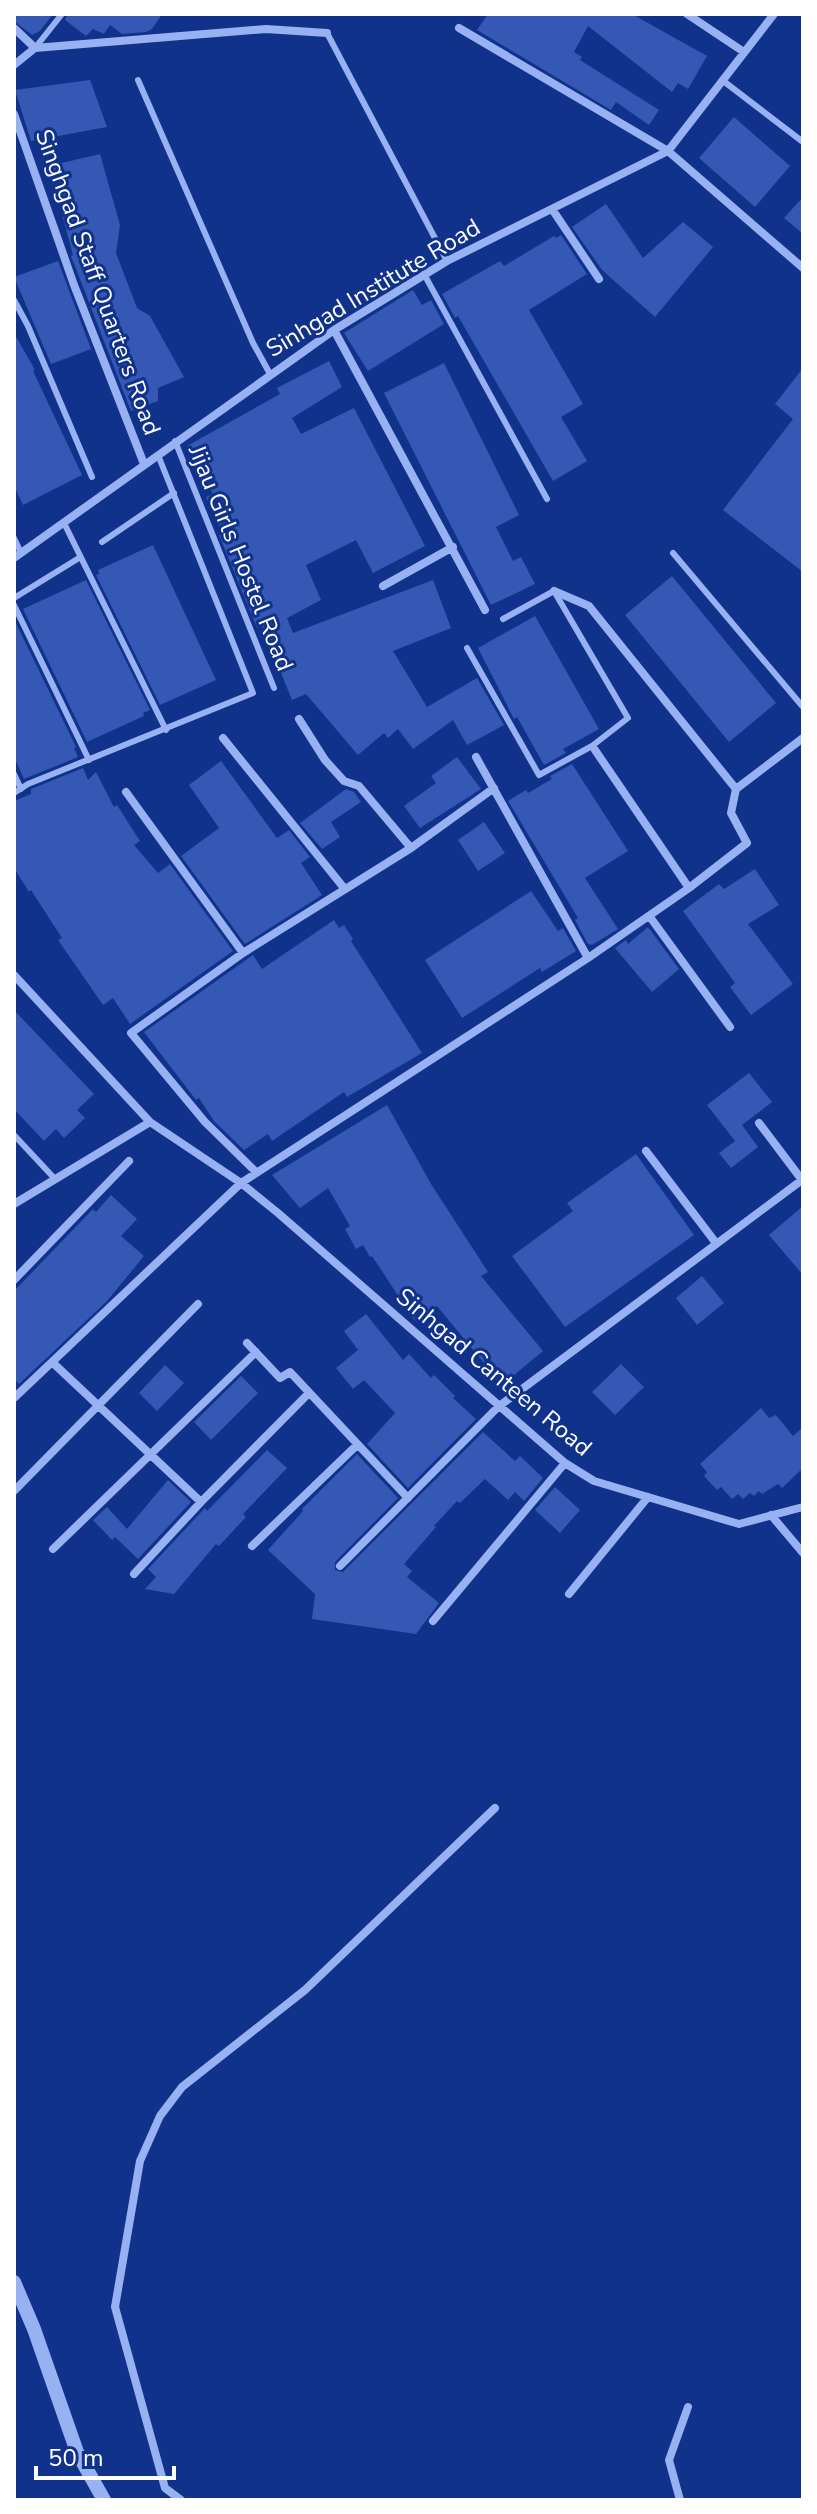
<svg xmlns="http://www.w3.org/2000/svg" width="817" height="2514" font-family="'Nunito Sans',sans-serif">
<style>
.building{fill:#3458b3}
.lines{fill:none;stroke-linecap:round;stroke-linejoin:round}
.service{stroke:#97b1f2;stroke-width:6}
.minor{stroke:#97b1f2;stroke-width:8}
.tertiary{stroke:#97b1f2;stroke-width:14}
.labels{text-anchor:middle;stroke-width:6;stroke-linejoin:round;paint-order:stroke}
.street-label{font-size:24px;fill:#fff;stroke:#11328b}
</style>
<rect width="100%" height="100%" fill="#11328b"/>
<!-- building -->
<path class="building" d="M14 14H53L40 31 32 35 14 21Z
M68 14H162L152 29 146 32 122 34 110 25 104 34 93 29 86 36 65 20Z
M488 14H632L707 56 688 89 678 83 672 92 588 26 574 52 582 57 580 60 659 110 649 125 616 102 611 110 477 30Z
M90 80 107 127 31 141 15 90Z
M734 117 790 166 755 207 699 158Z
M100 154 120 225 116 253 137 308 150 316 184 377 158 388V401L131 411 71 256 73 255 49 166Z
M803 197V234L784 218Z
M606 204 643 258 683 222 713 247 655 317 602 270 572 227Z
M561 235 587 274 529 310 583 404 561 417 587 461 553 481 458 316 455 318 442 294 500 261 504 266 554 236 556 238Z
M58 261 91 349 51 364 14 277Z
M413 290 422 305 431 300 444 324 368 371 344 333Z
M14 333 35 370 33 371 82 475 23 505 14 486Z
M329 361 342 387 292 418 301 434 354 408 425 546 373 573 356 540 306 565 321 600 287 618 293 633 433 580 451 628 393 651 427 707 477 678 504 725 467 745 453 720 413 749 398 729 388 738 384 733 358 755 306 694 292 700 262 626 257 628 219 535 223 534 206 497 213 494 187 446 280 394 277 388Z
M444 363 519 515 496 527 513 561 521 557 535 584 491 605 384 393Z
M803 368V572L723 510 793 419 775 404Z
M153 545 216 680 160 705 96 575 99 574 98 570Z
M672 576 776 703 729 742 625 615Z
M86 580 150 710 143 713 144 716 87 742 23 609Z
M535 616 599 729 563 749 566 753 544 765 517 717 514 719 478 648Z
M14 619 76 747 74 748 78 757 24 779 14 757Z
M457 757 481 789 420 828 404 806 436 783 431 776Z
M221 761 277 838 289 830 310 857 301 863 322 895 245 944 181 856 219 828 189 785Z
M572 764 628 851 585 878 618 929 592 945 588 944 575 920 578 918 508 801 526 790 528 793 552 779 550 776Z
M83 768 88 780 96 772 114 807 117 805 140 841 134 845 158 873 170 864 233 951 130 1024 113 998 103 1005 58 940 62 938 31 890 29 892 14 868V801L31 794V789Z
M346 789 354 792 361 802 331 822 340 837 322 849 300 823Z
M484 822 505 853 478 871 458 840Z
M755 869 779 905 748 924 793 984 751 1015 730 987 735 983 683 911 719 884 724 889Z
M531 891 558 931 563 928 576 951 542 972 540 968 462 1018 425 960Z
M334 920 339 928 344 925 353 939 351 941 422 1053 347 1097 344 1092 272 1141 268 1134 244 1150 214 1121 199 1098 196 1100 144 1032 253 955 262 969Z
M648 927 679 969 652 992 615 948 626 940 628 944Z
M14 1010 94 1094 77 1110 85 1118 64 1138 56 1129 44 1141 14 1109Z
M749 1073 772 1102 742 1125 758 1147 731 1168 719 1153 735 1141 707 1105Z
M387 1105 431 1184 488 1272 481 1276 543 1351 502 1385 437 1306 414 1320 372 1256 370 1257 363 1245 356 1249 345 1229 350 1226 328 1188 300 1208 272 1175Z
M636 1154 694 1235 565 1327 512 1256 573 1211 567 1203Z
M111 1195 137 1219 121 1236 144 1256 107 1301 19 1384 14 1379V1291L93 1209 96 1212Z
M803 1206V1275L769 1235Z
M702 1276 724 1303 697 1325 676 1298Z
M366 1314 403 1360 409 1354 431 1378 434 1375 455 1396 453 1398 476 1419 408 1488 367 1444 395 1413 364 1380 353 1389 336 1368 358 1350 344 1331Z
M621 1364 644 1387 615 1415 592 1392Z
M165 1365 184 1383 157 1411 139 1393Z
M241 1376 258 1393 211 1440 194 1422Z
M761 1408 769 1418 776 1415 793 1436 803 1427V1468L782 1488 778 1484 762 1494 759 1491 754 1496 750 1493 743 1499 738 1494 732 1499 721 1487 717 1490 704 1476 707 1472 700 1464Z
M483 1432 515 1461 520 1456 543 1478 524 1501 515 1492 508 1500 485 1479 460 1503 457 1501 434 1526 436 1527 404 1564 412 1571 407 1577 439 1603 416 1634 312 1619 315 1594 268 1550 303 1511 302 1509 357 1454 398 1498 335 1562V1570L343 1572Z
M267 1450 287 1468 243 1514 246 1517 219 1546 216 1544 174 1594 145 1589 156 1577 148 1569 205 1508 207 1511Z
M168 1480 191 1502 138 1559 115 1537 112 1540 93 1520 107 1507 127 1529Z
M555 1487 580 1510 560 1533 535 1510Z"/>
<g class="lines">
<!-- service -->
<path class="service" d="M327 33 447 261
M35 48 62 14
M138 80 253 343 270 374
M722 80 803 142
M424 274 547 499
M14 300 28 326 92 477
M175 441 274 688
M64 523 166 730
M14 538 21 553
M102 542 174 493
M673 553 803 707
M14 598 79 558
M14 605 89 760
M503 619 554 591 628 718 592 746 595 750
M467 648 539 775 592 746
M14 774 21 789
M14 793 28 784 253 693 158 455
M14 1135 55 1179"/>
<!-- minor -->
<path class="minor" d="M687 14 744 52
M14 28 35 48
M459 28 668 151 803 268
M35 48 266 29 327 33
M14 65 35 48
M14 114 74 285 144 464
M552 209 599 279
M334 330 485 610
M14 558 334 330 447 261 668 151 774 14
M383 586 453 547
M554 591 589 606 736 789
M299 719 325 760 344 781 359 786 411 848
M223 738 344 888
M476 757 588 958
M126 792 243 953
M689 888 747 843 731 813 736 789 803 738
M650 917 730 1027
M14 975 150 1122 241 1183 278 1213 565 1463 594 1481 739 1524 803 1507
M646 1151 716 1243
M256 1172 205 1122 131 1033 243 953 411 848 494 788
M14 1204 150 1122
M14 1280 129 1161
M247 1343 280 1378 290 1372 408 1498
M52 1362 201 1502 134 1574
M14 1398 241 1183 588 958 689 888 595 750
M14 1491 198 1304
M201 1502 309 1393
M771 1515 803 1553
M252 1546 357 1445
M53 1549 256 1352
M340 1566 498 1407 802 1180 759 1123
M569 1594 648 1497
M433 1621 565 1463
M181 2500 165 2488 115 2307 140 2161 160 2116 182 2087 305 1990 495 1808
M680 2500 669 2460 688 2407"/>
<!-- tertiary -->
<path class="tertiary" d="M14 2282 34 2329 77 2452 104 2500"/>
</g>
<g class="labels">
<!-- street labels -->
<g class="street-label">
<text transform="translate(98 282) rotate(70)" y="8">Singhgad Staff Quarters Road</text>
<text transform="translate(373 288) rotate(-31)" y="8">Sinhgad Institute Road</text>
<text transform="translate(241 558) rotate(68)" y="8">Jijau Girls Hostel Road</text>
<text transform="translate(494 1372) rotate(40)" y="8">Sinhgad Canteen Road</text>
</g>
</g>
<!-- border -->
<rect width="817" height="2514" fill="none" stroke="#ffffff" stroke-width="32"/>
<!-- scale -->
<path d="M36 2466v12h138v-12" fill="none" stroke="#ffffff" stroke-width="4"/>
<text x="48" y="2466" font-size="24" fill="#ffffff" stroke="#11328b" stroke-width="6" paint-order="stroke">50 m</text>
</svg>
